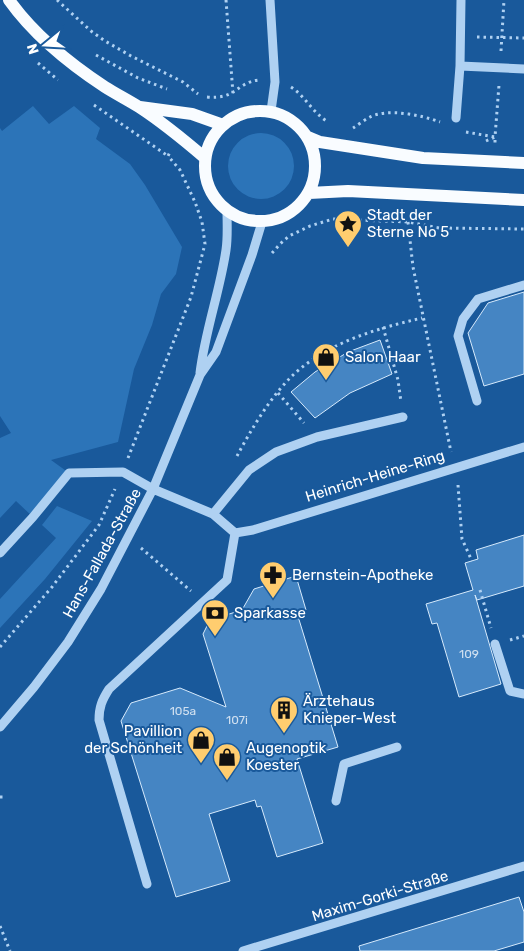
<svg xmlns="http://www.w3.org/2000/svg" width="524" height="951" font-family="Rubik,sans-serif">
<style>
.green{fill:#2c74b8}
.building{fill:#4585c3;stroke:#d6eafc}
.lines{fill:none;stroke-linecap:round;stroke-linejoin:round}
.path{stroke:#afd1f2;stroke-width:3;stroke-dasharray:2.5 4;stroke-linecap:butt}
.minor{stroke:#afd1f2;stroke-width:9}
.major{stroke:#f9fcff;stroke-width:12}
.labels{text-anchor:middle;stroke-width:4;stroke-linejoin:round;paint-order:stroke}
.number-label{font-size:12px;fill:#d0e0f0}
.poi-label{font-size:15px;fill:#fff;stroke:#19599b;text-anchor:start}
.street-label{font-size:15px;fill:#fff;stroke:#19599b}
</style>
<rect width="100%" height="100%" fill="#19599b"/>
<!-- green -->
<path class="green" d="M33 106 49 124 74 106 100 128 96 139 130 164 145 185 182 247 176 274 161 294 152 325 134 369 118 442 51 460 69 473 33 517 16 501 0 518V438L11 433 0 416V128L2 131Z
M228 166a33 33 0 1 1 66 0a33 33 0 1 1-66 0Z
M57 506 92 521 45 579 0 628V599L56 538 42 525Z"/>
<!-- building -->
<path class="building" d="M524 292V374L484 386 468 333 488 303Z
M380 340 392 374 350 393 315 418 291 392 315 372 348 352Z
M524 535V586L477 600 475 595 501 684 459 697 437 623 432 624 426 604 473 590 465 563 478 559 476 550Z
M296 576 306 610 297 613 338 747 297 759 323 843 277 857 261 806 257 807 255 800 209 814 230 881 176 897 121 721 131 703 180 688 226 707 203 634 210 620 242 610 254 589Z
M519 897 524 912V942L494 951H360L359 946Z"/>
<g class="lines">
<!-- path -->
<path class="path" d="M57 0 91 31 105 41 131 56 183 82 198 94
M226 0 233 94
M477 37 524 38
M501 51 504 0
M96 55 138 78 167 89
M38 63 58 80
M291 87C305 96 312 112 328 122
M207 97C236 100 237 82 259 80
M94 105 168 156
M353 128C358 125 364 120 370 117 388 108 421 115 440 122
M466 132 495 137V144
M486 141 495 137 499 85
M408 222 413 267 451 452
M272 253 280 244 289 236 310 226 333 219 408 222 439 228 524 229
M383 327 398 380 401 402
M278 393 304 423
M237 456C251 430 269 399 291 377 326 343 375 329 422 318
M128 458 191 297 205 244 202 222 195 202 180 170 168 156 170 152
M458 485 462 539 472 561
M141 548 191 591
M480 590 491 628
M510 640 524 636
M0 647 52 587 99 525 115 489
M0 797H5
M0 926 10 951"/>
<!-- minor -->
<path class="minor" d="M270 0 275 82 271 111
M460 66 524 69
M456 118 460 66 461 0
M200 373C205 331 220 291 226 250 228 237 227 224 227 211
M477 401 458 336 463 319 478 299 524 285
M213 514 249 470 276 452 317 437 403 417
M0 553 33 517 69 473 123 472 153 489 213 514 235 533
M495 644 510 691 524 694
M0 727 34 687 68 642 101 589 153 489 200 375 216 352 252 255 262 222
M336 801 344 764 397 747
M147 884 99 720C99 707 102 700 109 689L227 580 235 533 253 530 524 447
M243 951 524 866"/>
<!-- major -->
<path class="major" d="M9 0C34 35 70 64 105 87 116 94 128 100 139 107 162 122 184 140 205 158
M140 107 192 114 223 125
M205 166a55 55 0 1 1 110 0a55 55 0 1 1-110 0Z
M308 137 320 142 423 158 524 163
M309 193 348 191 524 200"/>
</g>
<!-- icons -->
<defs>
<g id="sight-pin" transform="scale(1.4375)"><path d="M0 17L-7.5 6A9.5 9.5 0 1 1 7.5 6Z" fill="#ffcd6f" stroke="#19599b"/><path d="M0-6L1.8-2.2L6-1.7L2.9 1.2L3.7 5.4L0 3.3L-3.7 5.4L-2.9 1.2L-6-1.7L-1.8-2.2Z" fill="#111"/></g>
<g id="shop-pin" transform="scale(1.4375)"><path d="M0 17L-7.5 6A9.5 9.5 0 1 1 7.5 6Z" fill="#ffcd6f" stroke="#19599b"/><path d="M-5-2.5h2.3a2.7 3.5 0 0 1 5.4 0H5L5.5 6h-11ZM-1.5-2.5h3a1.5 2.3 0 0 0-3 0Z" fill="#111"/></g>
<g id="pharmacy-pin" transform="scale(1.4375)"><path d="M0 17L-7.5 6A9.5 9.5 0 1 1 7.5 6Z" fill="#ffcd6f" stroke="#19599b"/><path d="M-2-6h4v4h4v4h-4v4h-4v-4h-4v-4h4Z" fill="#111"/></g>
<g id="bank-pin" transform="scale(1.4375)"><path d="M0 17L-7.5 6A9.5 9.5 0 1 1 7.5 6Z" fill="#ffcd6f" stroke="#19599b"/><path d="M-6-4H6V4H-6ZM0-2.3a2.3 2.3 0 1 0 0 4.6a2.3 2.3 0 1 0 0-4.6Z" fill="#111"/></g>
<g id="building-pin" transform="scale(1.4375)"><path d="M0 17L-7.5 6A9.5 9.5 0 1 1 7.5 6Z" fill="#ffcd6f" stroke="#19599b"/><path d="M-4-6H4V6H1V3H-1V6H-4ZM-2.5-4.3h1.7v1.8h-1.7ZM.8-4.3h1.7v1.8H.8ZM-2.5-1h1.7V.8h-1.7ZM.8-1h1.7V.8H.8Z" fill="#111"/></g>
</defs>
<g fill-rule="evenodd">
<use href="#sight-pin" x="348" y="224"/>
<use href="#shop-pin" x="326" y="357"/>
<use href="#pharmacy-pin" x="273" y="575"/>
<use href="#bank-pin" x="215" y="613"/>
<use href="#building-pin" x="284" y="710"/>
<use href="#shop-pin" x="201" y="740"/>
<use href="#shop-pin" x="227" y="757"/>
</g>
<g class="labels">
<!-- number labels -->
<g class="number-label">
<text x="469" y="658">109</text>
<text x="183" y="715">105a</text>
<text x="237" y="724">107i</text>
</g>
<!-- poi labels -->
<g class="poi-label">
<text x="367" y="220">Stadt der<tspan x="367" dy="17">Sterne No 5</tspan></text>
<text x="345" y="362">Salon Haar</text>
<text x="292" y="580">Bernstein-Apotheke</text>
<text x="234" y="618">Sparkasse</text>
<text x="303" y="706">Ärztehaus<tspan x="303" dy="17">Knieper-West</tspan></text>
<text x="182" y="736" text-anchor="end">Pavillion<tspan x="182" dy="17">der Schönheit</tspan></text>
<text x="246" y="753">Augenoptik<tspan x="246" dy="17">Koester</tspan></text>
</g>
<!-- street labels -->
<g class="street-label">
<text transform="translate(375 476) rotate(-17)" y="5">Heinrich-Heine-Ring</text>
<text transform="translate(102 553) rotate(-61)" y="5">Hans-Fallada-Straße</text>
<text transform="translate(380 896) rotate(-17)" y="5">Maxim-Gorki-Straße</text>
</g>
</g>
<!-- north arrow -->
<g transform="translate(45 45) rotate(252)" stroke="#19599b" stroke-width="4" paint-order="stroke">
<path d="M0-4L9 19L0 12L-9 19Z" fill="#ffffff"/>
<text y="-8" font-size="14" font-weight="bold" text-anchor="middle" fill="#ffffff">N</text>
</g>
</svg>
